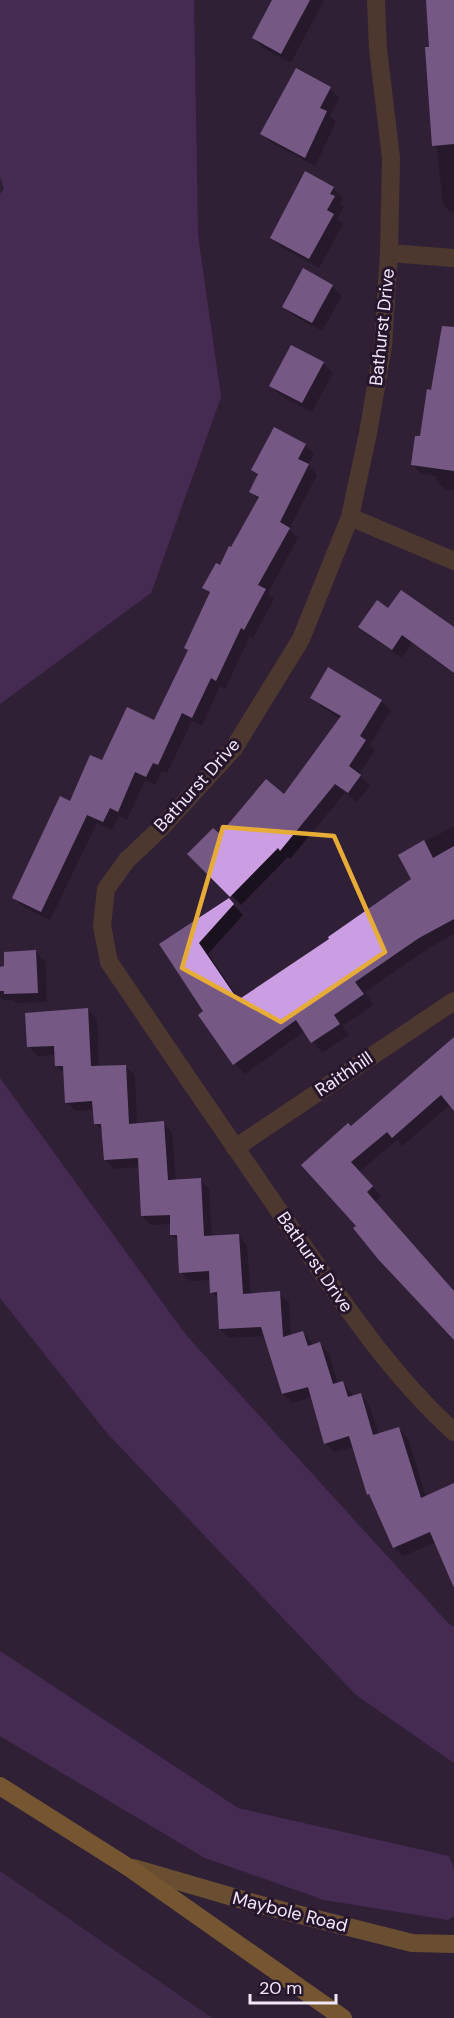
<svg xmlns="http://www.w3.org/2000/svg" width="454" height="2018" font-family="'DM Sans',sans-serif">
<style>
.green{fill:#553564}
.forest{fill:#603673}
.shadow{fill:#0007}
.building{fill:#cb9de2}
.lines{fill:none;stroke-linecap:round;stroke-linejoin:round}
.street{stroke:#705624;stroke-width:18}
.primary{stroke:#b0852e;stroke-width:18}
.highway{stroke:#cb9728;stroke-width:18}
.marked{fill:none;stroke:#e6ac36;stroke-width:4.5;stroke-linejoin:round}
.labels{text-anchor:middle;stroke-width:6;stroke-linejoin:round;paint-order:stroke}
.street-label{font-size:18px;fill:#f1e7f7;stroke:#26162d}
</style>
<rect width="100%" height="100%" fill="#302037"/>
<!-- green -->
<path class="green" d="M0 1871 212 2018H0Z"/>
<!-- forest -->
<path class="forest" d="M0 0H194L198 235 221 397 151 593 0 704V194L4 189 0 176Z
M0 1078 186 1335 448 1623 454 1627V1763L356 1695 107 1433 0 1298Z
M0 1651 238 1808 449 1856 454 1869V1916L448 1920 324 1900 205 1858 0 1736Z"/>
<!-- shadow -->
<path class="shadow" d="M274 0H324L291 63 263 48 253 38Z
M454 0V213H452L443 204 437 149 434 145 431 48Z
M296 70 330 89 340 98 330 116 336 122 315 166 272 143 262 134Z
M333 188 343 198 339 203 344 207 337 219 343 224 319 268 281 247 272 238Z
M332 286 342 296 322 331 294 316 284 307Z
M454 329V490L445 489 436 480 437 476 421 473 413 465 432 392Z
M323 363 333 373 312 412 281 396 271 386Z
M305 445 314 454 308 465 317 475 289 529 298 538 268 593 274 599 253 638 250 636 225 689 220 686 202 726 192 721 167 773 162 771 155 785 145 780 127 820 119 816 112 830 97 823 50 920 23 907 14 898 71 803 103 762 154 722 189 651 186 648 211 595 204 588 220 567 259 500 251 492 258 475 253 470Z
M389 610 454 629V674L412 643 402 658 370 636 360 626Z
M312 697 381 701 391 710 370 745 375 750 359 775 370 785 357 802 345 793 290 859 288 857 241 905 190 854 284 796 341 719 321 707Z
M454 826V934L429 948 365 992 373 1005 343 1026 349 1035 322 1053 305 1031 245 1074 235 1064 205 1012 161 944 229 900 243 915 208 954 240 1001 331 939 413 879 400 855Z
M36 952 46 962 47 1002 15 1003 12 1000H3L0 997V968Z
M88 1010 97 1019 99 1068 125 1066 135 1075 137 1125 163 1123 172 1132 176 1181 200 1180 209 1189 212 1237 238 1235 247 1245 251 1295 279 1293 289 1302 291 1337 303 1333 312 1342 313 1346 320 1344 329 1353 338 1384 342 1383 351 1392 353 1397 360 1394 369 1404 379 1435 399 1429 408 1438 426 1497 454 1492V1577L436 1542 403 1556 394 1547 373 1500 368 1494 353 1447 334 1452 325 1443 312 1397 293 1403 283 1394 266 1336 229 1338 220 1329 218 1299 212 1292 211 1280 190 1281 181 1272 179 1242 172 1235V1224L151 1225 142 1216 140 1167 114 1169 105 1159 103 1131 96 1124 95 1110 76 1111 66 1102 65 1074 56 1066V1055L38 1056 29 1047Z
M454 1037V1105L451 1104 402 1146 397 1140 359 1172 381 1196 375 1202 454 1292V1338L303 1165 351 1128Z"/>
<!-- building -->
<path class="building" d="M272 0H310L281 54 252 38Z
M426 0H454V144L432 146 425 47H429Z
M296 68 331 87 320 108 327 111 305 158 260 134Z
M305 171 334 187 330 194 335 196 327 210 334 214 309 259 270 238Z
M303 268 333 285 312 323 282 307Z
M442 326 454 327V471L411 465 415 436H420L427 389 431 390Z
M291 345 324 362 302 403 269 386Z
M274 427 306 444 298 459 309 464 280 522 290 528 258 585 266 589 244 630 241 628 216 681 211 678 192 718 182 713 158 765 153 763 146 777 135 772 118 812 110 808 103 822 87 815 41 912 12 898 60 796 70 801 90 755 102 760 127 707 154 720 188 650 184 648 210 592 202 588 216 563 220 565 229 546 231 547 259 497 249 492 258 474 251 470Z
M401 590 454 627V673L402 635 392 650 358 627 377 600 388 608Z
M328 667 382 700 360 736 366 740 349 766 361 775 348 793 335 784 280 851 278 848 230 897 187 854 213 828 220 834 266 779 284 794 341 716 310 698Z
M424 840 433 858 454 846V919L419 938 355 982 364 994 334 1015 340 1024 311 1043 296 1020 233 1065 198 1015 203 1011 159 944 229 898 234 904 199 943 238 1000 329 939 328 937 411 879 398 855Z
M36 950 38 993 4 994V991H0V967L4 966V952Z
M88 1008 91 1066 126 1065 129 1124 164 1121 168 1180 201 1178 204 1236 239 1234 243 1294 280 1291 283 1337 303 1331 308 1346 320 1342 333 1384 343 1381 348 1397 361 1393 373 1435 399 1427 421 1498 454 1483V1588L430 1532 393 1548 369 1494 367 1495 349 1436 324 1444 308 1387 282 1394 261 1327 219 1329 217 1292 210 1293 209 1271 179 1273 177 1235H170V1215L141 1216 138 1158 104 1160 101 1124H94L92 1101 65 1103 63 1066H55L54 1046 27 1047 25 1013Z
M454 1037V1111L441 1095 392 1138 387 1132 351 1162 373 1186 367 1192 454 1291V1340L378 1259 353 1228 356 1226 301 1165 348 1123 351 1126Z"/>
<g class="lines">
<!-- street -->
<path class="street" d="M376 0 378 49 391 158 389 253 383 346 368 433 350 517 301 639 234 748 161 828 127 860 106 889 102 926 109 962C171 1054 234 1146 297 1237 345 1305 392 1376 454 1432
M389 253 454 258
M350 517 454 561
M235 1148 454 1001"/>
<!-- primary -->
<path class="primary" d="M133 1868 257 1904 412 1943 454 1944"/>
<!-- highway -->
<path class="highway" d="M0 1786 128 1867 343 2018"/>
</g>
<!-- marked area -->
<path d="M0 0H454V2018H0ZM223 827 334 836 385 952 281 1022 182 968Z" fill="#302037" fill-opacity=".55" fill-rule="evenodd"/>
<path class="marked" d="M223 827 334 836 385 952 281 1022 182 968Z"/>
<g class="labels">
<!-- street labels -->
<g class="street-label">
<text transform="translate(382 327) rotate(-84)" y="6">Bathurst Drive</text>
<text transform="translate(197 785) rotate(-48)" y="6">Bathurst Drive</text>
<text transform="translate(344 1074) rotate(-34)" y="6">Raithhill</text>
<text transform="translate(315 1262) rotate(55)" y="6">Bathurst Drive</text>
<text transform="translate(290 1912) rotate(14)" y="6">Maybole Road</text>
</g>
</g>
<!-- scale -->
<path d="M250 1994v9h86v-9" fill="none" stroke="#f1e7f7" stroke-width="3"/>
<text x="259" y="1994" font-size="18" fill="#f1e7f7" stroke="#26162d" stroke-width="4.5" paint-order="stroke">20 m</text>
</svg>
